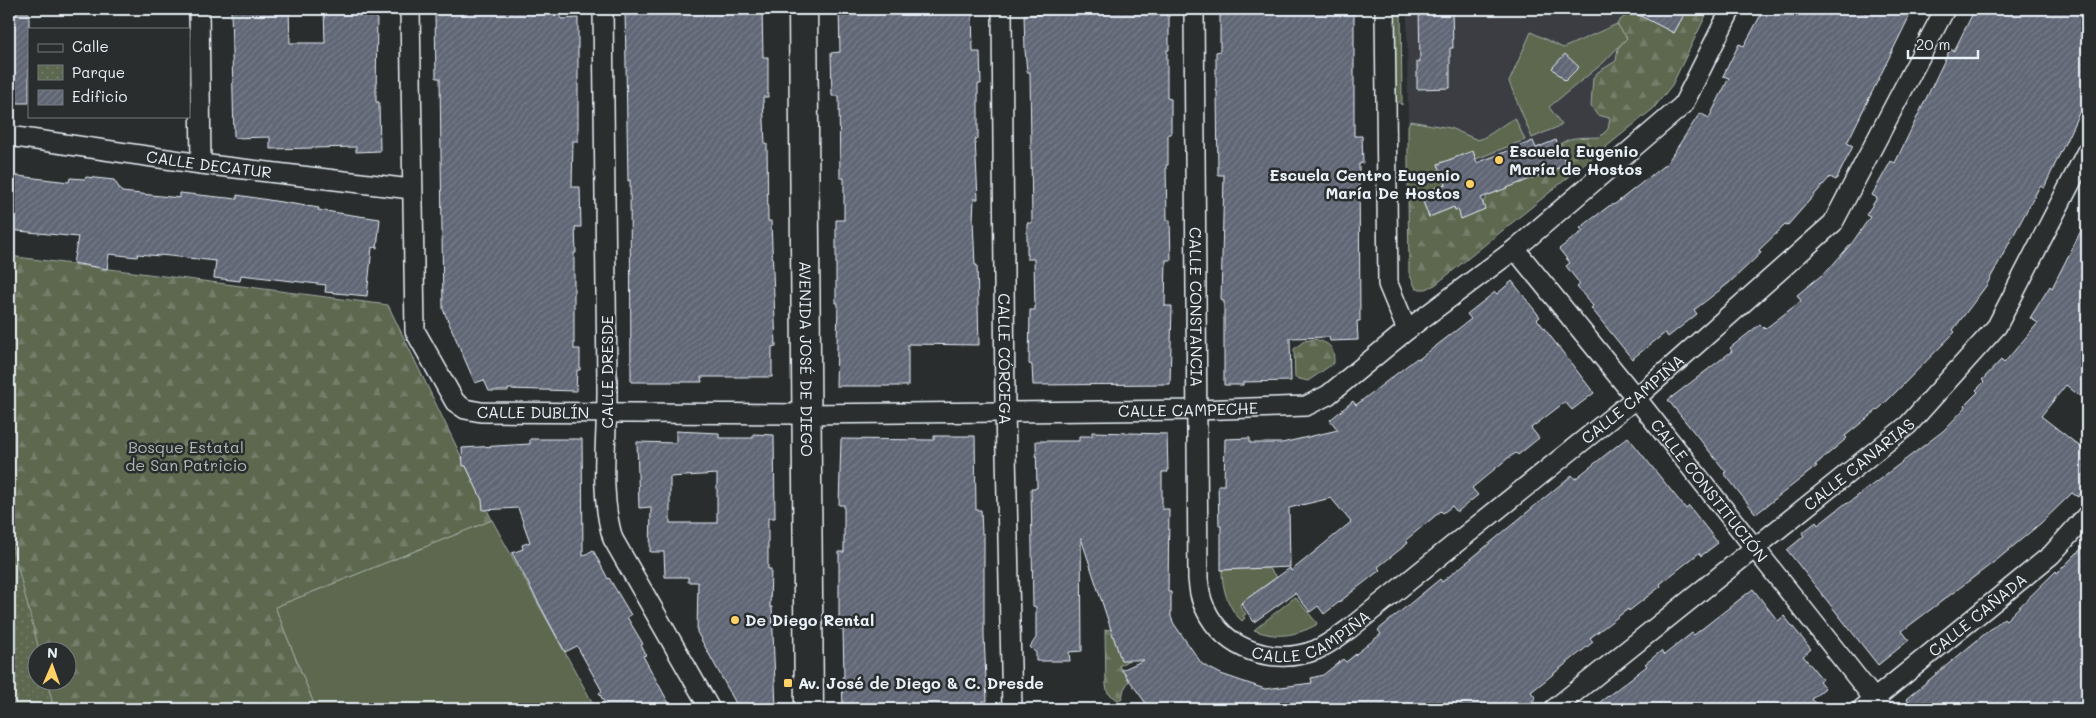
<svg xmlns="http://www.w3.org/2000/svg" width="2096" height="718" font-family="Mali,sans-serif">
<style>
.built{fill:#3a3e43}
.grass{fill:#5d6850;stroke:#a2aca4}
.forest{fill:url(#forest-firs);stroke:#a2aca4;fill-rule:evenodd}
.park{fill:url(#park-dots);stroke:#a2aca4}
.building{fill:url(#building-hatch);stroke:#e8f1f8;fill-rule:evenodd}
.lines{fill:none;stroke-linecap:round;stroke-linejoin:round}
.minor-casing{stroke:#e8f1f8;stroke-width:22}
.secondary-casing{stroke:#e8f1f8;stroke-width:31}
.minor{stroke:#2a2d2e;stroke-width:19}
.secondary{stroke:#2a2d2e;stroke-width:28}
.poi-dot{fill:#ffd166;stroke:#2a2d2e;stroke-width:2}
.labels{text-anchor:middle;stroke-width:5;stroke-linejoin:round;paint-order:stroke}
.poi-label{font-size:16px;font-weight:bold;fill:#e8f1f8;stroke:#2a2d2e;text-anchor:start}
.street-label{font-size:16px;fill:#e8f1f8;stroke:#2a2d2e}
.park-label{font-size:16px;fill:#b0bab5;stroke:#2a2d2e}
</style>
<defs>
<pattern id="forest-firs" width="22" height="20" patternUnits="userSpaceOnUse" patternTransform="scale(1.25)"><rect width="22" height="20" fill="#5d6850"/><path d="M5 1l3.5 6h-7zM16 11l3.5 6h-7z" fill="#747e6a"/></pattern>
<pattern id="park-dots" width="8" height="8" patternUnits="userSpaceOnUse" patternTransform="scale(1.25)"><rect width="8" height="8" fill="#5d6850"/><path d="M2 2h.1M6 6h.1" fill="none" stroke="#747e6a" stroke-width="1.8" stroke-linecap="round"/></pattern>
<pattern id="building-hatch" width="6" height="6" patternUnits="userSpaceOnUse" patternTransform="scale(1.25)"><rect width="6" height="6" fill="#606674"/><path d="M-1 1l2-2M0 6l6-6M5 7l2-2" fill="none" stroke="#777c89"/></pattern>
</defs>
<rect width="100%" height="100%" fill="#2a2d2e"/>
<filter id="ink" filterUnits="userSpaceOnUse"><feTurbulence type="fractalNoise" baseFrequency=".02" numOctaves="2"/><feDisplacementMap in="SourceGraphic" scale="10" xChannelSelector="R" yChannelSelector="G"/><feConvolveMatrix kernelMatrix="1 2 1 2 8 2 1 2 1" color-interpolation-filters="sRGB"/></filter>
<g filter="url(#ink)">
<!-- built -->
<path class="built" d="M1407 9H1709L1672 85 1653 109 1435 285 1426 289H1416L1409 273Z"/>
<!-- grass -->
<path class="grass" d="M1394 9H1401L1402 105 1394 99Z
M1617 24 1627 38 1603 63 1549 107 1562 125 1532 138 1509 82 1531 32 1563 48Z
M1515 118 1525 140 1476 159 1472 151 1438 164 1446 184 1420 194H1408V126L1410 121 1450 128 1478 140C1492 135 1502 124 1515 118Z
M492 520 596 709H316L275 607Z
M1268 568 1277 577 1241 603 1240 607 1246 614 1243 616 1245 618 1242 621C1228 609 1222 588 1222 570Z
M1295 597 1317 623 1316 625C1295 636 1276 639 1254 630Z"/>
<!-- forest -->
<path class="forest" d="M1687 9H1709L1672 85 1653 109 1435 285 1426 289H1416L1409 273 1408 194H1420L1429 217 1454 207 1455 210 1458 209 1462 218 1485 209 1483 203 1488 195 1566 165 1558 146C1569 135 1585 138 1600 137L1608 129 1610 118 1597 115 1591 106 1593 78 1598 72 1616 61 1618 48 1627 38 1617 24C1631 3 1657 24 1674 33Z
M9 256 388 305 492 520 275 607 316 709H9ZM38 650H68V680H38Z
M1315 339C1330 344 1334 346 1334 363L1308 381 1295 378 1294 349 1304 341Z
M1111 629 1137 655 1119 666 1129 681 1124 689 1122 698 1118 700 1108 693 1106 686 1105 630Z"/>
<!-- park -->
<path class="park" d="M9 533 39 650H38V680L47 681 54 709H9Z"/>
<!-- building -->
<path class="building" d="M231 9H289L290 43H325L324 9H377L376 102H379L380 151 356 152V147L270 149V137L234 138Z
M442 9H561V19L578 18V141H573L572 187H580L581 227H575L576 253H574V349H580V370H577L576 391 508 389V391H489L484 380 475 383 443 309 440 78H436L435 13H439Z
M625 9H762L763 57H768V97H763L765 144H767L768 221H771L776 346 772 347V377H701L702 382H631L630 180 628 181Z
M839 9H972L973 52H980L981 84H978V139H975L978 199H974L973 220 975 265H977L979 345 908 344V386H836L838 303H836V220H844V178H840L839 96H832L831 53 840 52Z
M1057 9H1166V16H1169V50H1167V98L1171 99V134H1168V165H1166L1167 220H1170L1171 260H1166L1165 306H1172L1170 384 1033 385 1032 365 1029 364 1030 310H1035L1034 259H1027V223H1032L1030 72H1027L1025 50 1024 15 1057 14Z
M1220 9H1354V136H1362L1363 163 1359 164 1360 321H1357L1358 340 1330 341 1329 337 1290 338 1291 381 1243 382V385H1224V301H1221L1224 175H1218L1217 91H1216V52L1220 51Z
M1419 9H1452L1453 48H1450V88L1417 89V62H1420Z
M1627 9H1687L1674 33Z
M1764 9H1857L1869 15 1872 9H1913L1847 143 1853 146 1836 180 1830 177 1787 226 1785 225 1759 250 1761 253 1729 283 1694 310 1697 314 1668 337 1665 333 1632 359 1591 308 1593 306 1577 287 1580 284 1566 266 1570 263 1559 249 1583 231 1580 228 1609 206 1615 204 1667 163 1700 113 1709 118 1729 78 1723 76 1739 44 1744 46Z
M1975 9H2087V104L2082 115 2079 113 2044 188 2040 186 1986 286 1953 330 1955 332 1881 407 1845 436 1847 438 1815 465 1817 466 1756 514 1724 473 1726 472 1668 400 1732 351 1730 348 1760 324 1765 329 1801 301 1797 295 1828 270 1852 243 1870 217 1866 215 1877 198 1872 195 1891 161 1895 163 1950 49 1954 51Z
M9 13H29V103H9Z
M1565 54 1579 67 1565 81 1552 68Z
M1556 140 1566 165 1481 198 1485 209 1461 219 1458 209 1455 210 1454 207 1429 217 1420 194 1446 184 1438 164 1473 151 1477 163 1533 141 1536 148Z
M9 175 69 182 70 178 85 179 86 177 114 180 122 192 180 198V193L237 199V195L319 208 318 210 380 219 377 248 372 247 367 296 325 292 326 285 241 275 240 281 214 278 216 261 160 255V256L138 254 137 257 109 254 107 269 73 263 78 237 9 230Z
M2087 219V402L2066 385 2041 416 2087 452V485L2078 497 2072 493 2041 523 1998 559 1902 631 1909 640 1878 665 1787 550 1804 536 1802 533 1816 522 1818 525 1846 503 1847 504 1943 431 1966 407 1965 405 1978 392 1976 390 1984 382 1982 380 2001 360 2004 363 2038 323 2030 318 2050 286 2052 288Z
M1512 281 1540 317 1537 319 1594 393 1572 410 1565 402 1531 428 1539 438 1518 455 1516 453 1508 458 1472 488 1478 495 1457 512 1452 506 1443 513 1441 511 1406 540 1408 543 1378 567 1380 570 1324 614 1318 606 1310 612 1295 593 1254 622 1241 603 1290 568 1291 571 1351 522 1331 498 1289 508 1290 567 1221 570V526H1219L1218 485H1224L1225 439 1250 438V443H1282L1338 430 1330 420 1353 401 1356 405 1417 358 1419 359 1471 319 1467 314 1495 292 1497 294Z
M676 431 719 433V438H753V434L774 435 775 518H768V569H771L770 607H772L776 709H739L697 632 698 582H688V577H665L664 552H650L651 507 639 508 637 442 676 443ZM717 474V523H670V477Z
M1092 432 1167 434 1168 472H1162V509H1169L1168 592H1171V617L1174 624 1202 664 1221 674 1265 689 1312 683 1311 678 1323 675 1343 659 1346 662 1381 634 1378 630 1440 579 1442 582 1472 558 1572 475 1575 479 1628 437 1686 509 1689 506 1718 543 1701 556 1699 553 1660 584 1661 586 1629 611 1628 609 1590 638 1593 642 1531 692 1536 698 1521 709H1150L1122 670 1144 660H1121L1081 538 1082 651 1069 652 1070 661H1036V653L1030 647 1036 638V607L1033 606 1031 488H1037L1036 441H1079V436H1092Z
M934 436H975L976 510H981L982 534H984V636L987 701H983V709H843L842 677H844L843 629H839V552H844V505H839L841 439 934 440Z
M530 439H582L583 556 593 550 608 579 609 578 631 615 627 617 643 644 641 645 646 655 643 656 672 709H608L599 693 602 691 577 646 565 652 512 553 523 549 522 545 530 542 518 508 483 510 482 500 466 466H463L462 448 530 444Z
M2087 543V709H1915L1906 699 2004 618 2006 620 2056 571 2057 573Z
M1753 589 1778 621 1784 616 1811 649 1803 656 1822 679 1819 681 1825 688 1812 699 1821 709H1591L1647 666 1645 664 1661 651 1664 655 1692 633 1694 635Z"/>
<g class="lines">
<!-- minor casing -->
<g class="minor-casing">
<g id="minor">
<path d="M199 9 201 164"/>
<path id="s1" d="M410 9 415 331 455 402 465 409 481 412 806 414 1197 410 1306 406 1328 395 1407 330 1515 249 1683 105 1731 9"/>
<path d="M603 9C605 134 606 259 607 384 608 435 598 490 613 539L710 709"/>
<path id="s2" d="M1002 9 1005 411 1012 709"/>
<path id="s3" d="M1194 9 1198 578C1199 588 1200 599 1205 608 1224 651 1275 666 1316 650 1328 645 1339 636 1349 629L1636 398 1833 223 1945 9"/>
<path d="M1385 9 1388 284 1407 330"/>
<path id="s4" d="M9 136 201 164 411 189"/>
<path id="s5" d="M1515 249 1636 398 1882 709"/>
<path id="s6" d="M1554 709 1908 425 1997 326 2087 151"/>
<path id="s7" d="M1862 709 2051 555 2087 515"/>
</g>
</g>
<!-- secondary casing -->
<g class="secondary-casing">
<g id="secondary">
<path id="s8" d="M803 9 809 709"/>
</g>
</g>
<!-- minor -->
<use href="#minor" class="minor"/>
<!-- secondary -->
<use href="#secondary" class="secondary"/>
</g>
</g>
<!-- markers -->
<g class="poi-dot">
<circle cx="1499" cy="160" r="5"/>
<circle cx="1470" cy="184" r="5"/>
<circle cx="735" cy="620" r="5"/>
<rect x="783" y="678" width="10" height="10" rx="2.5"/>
</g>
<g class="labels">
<!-- poi labels -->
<g class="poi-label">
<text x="1509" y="157">Escuela Eugenio<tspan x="1509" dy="18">María de Hostos</tspan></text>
<text x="1460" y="181" text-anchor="end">Escuela Centro Eugenio<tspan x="1460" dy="18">María De Hostos</tspan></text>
<text x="745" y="626">De Diego Rental</text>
<text x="798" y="689">Av. José de Diego &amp; C. Dresde</text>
</g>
<!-- street labels -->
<g class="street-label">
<text dy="6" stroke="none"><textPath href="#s4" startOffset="202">CALLE DECATUR</textPath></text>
<text dy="6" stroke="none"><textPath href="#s3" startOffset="298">CALLE CONSTANCIA</textPath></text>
<text dy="6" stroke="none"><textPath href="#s8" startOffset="350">AVENIDA JOSÉ DE DIEGO</textPath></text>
<text dy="6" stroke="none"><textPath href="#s2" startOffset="350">CALLE CÓRCEGA</textPath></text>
<text transform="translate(607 372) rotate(-90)" y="6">CALLE DRESDE</text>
<text dy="6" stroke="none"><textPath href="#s3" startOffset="1135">CALLE CAMPIÑA</textPath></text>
<text dy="6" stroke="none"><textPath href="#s1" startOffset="1139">CALLE CAMPECHE</textPath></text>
<text dy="6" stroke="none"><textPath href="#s1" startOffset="484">CALLE DUBLÍN</textPath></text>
<text dy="6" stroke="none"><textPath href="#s6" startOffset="391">CALLE CANARIAS</textPath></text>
<text dy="6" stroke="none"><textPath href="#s5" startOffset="310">CALLE CONSTITUCIÓN</textPath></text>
<text dy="6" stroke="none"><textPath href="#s7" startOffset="149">CALLE CAÑADA</textPath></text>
<text dy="6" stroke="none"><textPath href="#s3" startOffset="730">CALLE CAMPIÑA</textPath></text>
</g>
<!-- park labels -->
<g class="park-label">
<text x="186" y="453">Bosque Estatal<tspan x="186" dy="18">de San Patricio</tspan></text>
</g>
</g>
<!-- margin -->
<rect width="2096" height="718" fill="none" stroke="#2a2d2e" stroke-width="30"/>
<rect x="15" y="15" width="2066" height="688" fill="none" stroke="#e8f1f8" stroke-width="2" filter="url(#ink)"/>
<!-- legend -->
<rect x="28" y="28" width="162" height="90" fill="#2a2d2e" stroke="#767b7f"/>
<rect x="38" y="44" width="25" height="8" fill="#2a2d2e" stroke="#767b7f"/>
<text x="72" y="52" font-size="15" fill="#e8f1f8">Calle</text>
<rect x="38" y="65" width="25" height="15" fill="url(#park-dots)" stroke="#767b7f"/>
<text x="72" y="78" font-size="15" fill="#e8f1f8">Parque</text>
<rect x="38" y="90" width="25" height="15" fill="url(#building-hatch)" stroke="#767b7f"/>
<text x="72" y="102" font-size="15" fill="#e8f1f8">Edificio</text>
<!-- north arrow -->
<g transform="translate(52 666) rotate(2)"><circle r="24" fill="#2a2d2e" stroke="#767b7f"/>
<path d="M0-4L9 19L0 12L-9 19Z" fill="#ffd166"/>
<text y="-8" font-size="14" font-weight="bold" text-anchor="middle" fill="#e8f1f8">N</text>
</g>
<!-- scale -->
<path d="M1908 50v8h70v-8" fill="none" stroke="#e8f1f8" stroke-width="2.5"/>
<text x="1916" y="50" font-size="15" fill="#e8f1f8" stroke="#2a2d2e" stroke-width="4" paint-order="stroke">20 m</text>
</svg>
